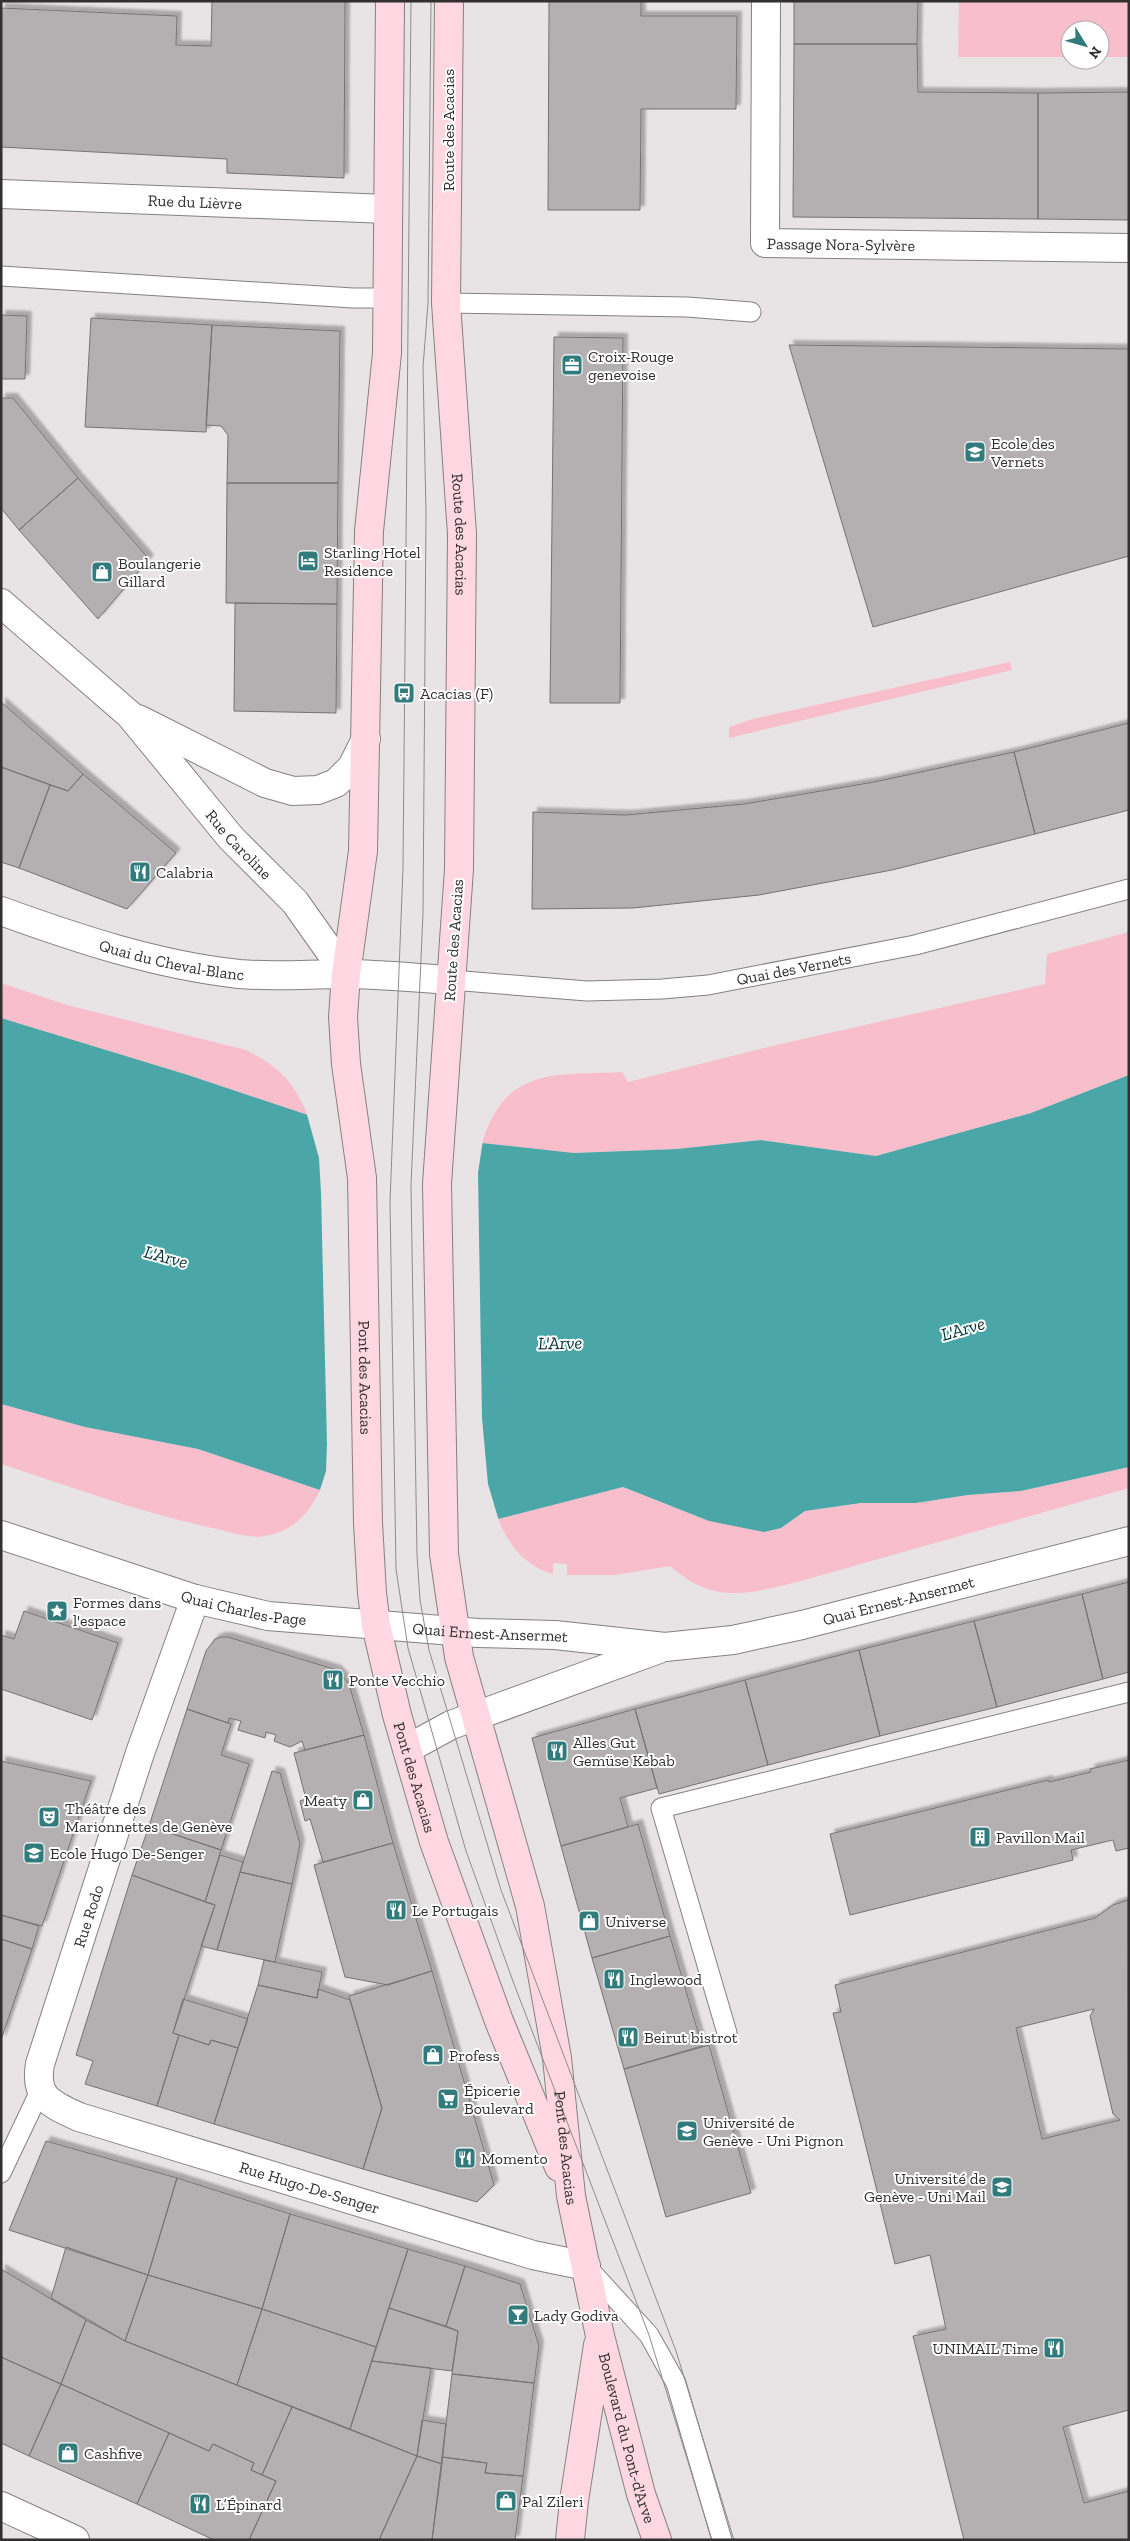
<svg xmlns="http://www.w3.org/2000/svg" width="1130" height="2541" font-family="'Zilla Slab',serif">
<style>
.green{fill:#f8becb}
.water{fill:#4ba6a8}
.pier{fill:#e8e4e5}
.building{fill:#b4b0b1;stroke:#757272;fill-rule:evenodd;filter:url(#shadow)}
.lines{fill:none;stroke-linecap:round;stroke-linejoin:round}
.service-casing{stroke:#848081;stroke-width:21}
.pedestrian-casing{stroke:#848081;stroke-width:30}
.minor-casing{stroke:#848081;stroke-width:30}
.tertiary-casing{stroke:#848081;stroke-width:30}
.secondary-casing{stroke:#848081;stroke-width:30}
.service{stroke:#fff;stroke-width:19}
.pedestrian{stroke:#fff;stroke-width:28}
.minor{stroke:#fff;stroke-width:28}
.tertiary{stroke:#fff;stroke-width:28}
.secondary{stroke:#fed7e2;stroke-width:28}
.tram{stroke:#8e8b8c;stroke-width:1}
.labels{text-anchor:middle;stroke-width:4;stroke-linejoin:round;paint-order:stroke}
.street-label{font-size:16px;fill:#312f30;stroke:#fff}
.poi-label{font-size:16px;fill:#312f30;stroke:#fff;text-anchor:start}
.water-label{font-size:18px;font-style:italic;fill:#053334;stroke:#fff}
</style>
<defs>
<filter id="shadow"><feDropShadow dx="4.5" dy="-4.5" stdDeviation="1" flood-color="#0004"/></filter>
</defs>
<rect width="100%" height="100%" fill="#e8e4e5"/>
<!-- green -->
<path class="green" d="M959 1H1129V57H1100V30H1070V57H958Z
M1010 662 1012 670 729 738V727L753 719Z
M1129 932V1075L1031 1113 876 1156 761 1140 677 1149 574 1153 482 1143C506 1065 555 1076 622 1072L628 1082 772 1046 1045 984 1047 954Z
M1 983 67 1005 246 1050C281 1068 292 1080 308 1115L188 1075 1 1018Z
M1 1404 85 1427 198 1449 320 1490C308 1515 293 1531 265 1536 248 1539 228 1531 212 1528 140 1512 71 1487 1 1464Z
M1129 1467V1488L801 1581C748 1594 714 1605 670 1566L615 1575H567V1564L553 1563V1574C524 1566 509 1545 498 1519L623 1487 709 1521 781 1528 805 1511 861 1503H916L968 1495 1021 1491Z"/>
<!-- water -->
<path class="water" d="M1 1018 188 1075 308 1115 482 1143 574 1153 677 1149 761 1140 876 1156 1031 1113 1129 1075V1467L1021 1491 968 1495 916 1503H861L805 1511 781 1528 764 1532 709 1521 623 1487 498 1519 320 1490 198 1449 85 1427 1 1404Z"/>
<!-- pier -->
<path class="pier" d="M306 1111 483 1140 478 1173 482 1418 488 1484 499 1521 319 1493 326 1471 327 1444 321 1193 319 1158Z"/>
<!-- building -->
<path class="building" d="M212 1H345L344 178 227 173V159L1 147V8L177 16 176 45 211 46Z
M549 1H641V16H737L736 109H641L640 210H548Z
M794 1H918L917 44H794Z
M794 44H917L918 92 1038 93V219L793 217Z
M1129 92V220L1038 219V93Z
M1 315 27 316 25 379H1Z
M91 318 212 325 206 432 85 427Z
M212 325 340 331 338 483H227L228 435 221 426 206 425Z
M554 337 623 338 620 703H550Z
M789 345 1129 349V556L873 627Z
M1 398H13L78 478 19 530 1 508Z
M78 478 149 559 98 619 19 530Z
M227 483H338L337 604 226 603Z
M235 603 337 604 336 713 234 711Z
M1 702 83 774 68 791 1 767Z
M1129 723V810L1035 834 1014 752Z
M1014 752 1035 834 892 870 759 895 633 908 532 909 533 812 626 815 744 804 874 782Z
M1 767 50 785 19 868 1 862Z
M83 774 176 853 127 909 19 868 50 785 68 791Z
M1129 1582V1672L1103 1679 1082 1594Z
M1082 1594 1103 1679 997 1707 974 1621Z
M24 1611 118 1643 92 1720 1 1689V1635L14 1639Z
M974 1621 997 1707 880 1736 859 1650Z
M221 1637H228L337 1670 349 1684 364 1735 305 1750 302 1741 290 1747 274 1741 276 1735 266 1732 265 1738 238 1730 241 1721 229 1718 228 1723 187 1709 206 1651 215 1639Z
M859 1650 880 1736 768 1765 745 1680Z
M745 1680 768 1765 659 1794 635 1709Z
M187 1709 231 1724 221 1755 249 1764 221 1850 149 1826Z
M635 1709 657 1788 620 1798 628 1827 561 1846 532 1738Z
M364 1735 393 1843 323 1862 310 1819 305 1821 300 1801 306 1799 294 1753Z
M1129 1760V1848L1116 1851 1113 1840 1071 1850 1073 1860 850 1915 830 1834 1048 1780 1049 1782 1091 1772 1090 1769Z
M1 1761 91 1781 42 1926 1 1915Z
M272 1771 280 1773 300 1844 292 1884 240 1872Z
M638 1824 670 1936 592 1958 561 1846Z
M149 1826 221 1850 205 1902 132 1875Z
M393 1843 432 1971 388 1985 345 1977 314 1865Z
M220 1855 243 1862 217 1950 201 1946 215 1905 205 1902Z
M240 1872 292 1884 275 1962 217 1950Z
M132 1875 215 1905 173 2033 179 2035 157 2106 85 2084 93 2061 76 2055Z
M1128 1900 1129 2410 1063 2427 1084 2503 1129 2491V2540H964L913 2336 946 2329 930 2255 895 2264 833 2013 841 2012 835 1985 1095 1918 1113 1905ZM1094 2009 1090 2016 1113 2114 1120 2120 1042 2139 1016 2028Z
M1 1915 39 1926 32 1949 1 1939Z
M670 1936 702 2046 624 2069 592 1958Z
M1 1939 32 1949 1 2040Z
M264 1960 322 1972 317 1998 258 1985Z
M432 1971 494 2185 477 2202 363 2169 382 2108 349 1996Z
M258 1985 317 1998 318 1989 350 2000 382 2108 363 2169 214 2124Z
M183 1999 248 2019 238 2048 211 2040 209 2045 173 2033Z
M179 2035 209 2045 211 2040 238 2048 214 2124 157 2106Z
M709 2045 751 2193 666 2217 624 2069Z
M46 2141 177 2178 148 2275 9 2230Z
M177 2178 290 2214 262 2309 148 2275Z
M290 2214 408 2249 376 2347 262 2309Z
M66 2247 148 2275 125 2341 51 2298Z
M408 2249 465 2266 446 2326 389 2308Z
M465 2266 520 2284 539 2346 534 2383 452 2374 458 2331 446 2326Z
M1 2269 86 2320 61 2384 1 2357Z
M148 2275 262 2309 237 2385 125 2341Z
M389 2308 458 2331 452 2371 372 2361Z
M262 2309 376 2347 350 2429 237 2385Z
M86 2320 125 2341 292 2407 262 2475 251 2470 254 2463 213 2444 209 2451 61 2384Z
M1 2357 61 2384 29 2456 1 2443Z
M372 2361 431 2368 417 2456 350 2429Z
M452 2374 534 2383 523 2476 485 2473 487 2463 442 2457Z
M61 2384 169 2433 137 2504 29 2456Z
M292 2407 417 2456 379 2540H249L276 2481 262 2475Z
M422 2420 446 2424 442 2464 417 2456Z
M169 2433 209 2451 213 2444 254 2463 251 2470 276 2481 249 2540H214L137 2504Z
M417 2456 442 2464 432 2540H379Z
M442 2457 487 2463 485 2473 523 2476 515 2540H432Z"/>
<g class="lines">
<!-- service casing -->
<g class="service-casing">
<g id="service">
<path d="M1 276 353 298H387"/>
<path d="M446 303 687 307 751 312"/>
<path id="s1" d="M451 980 587 991 662 989 708 985 915 945 1129 889"/>
<path d="M727 2033 661 1808 1129 1692"/>
<path d="M1 2173 40 2091"/>
<path d="M587 2267 649 2335 676 2383 722 2540"/>
</g>
</g>
<!-- pedestrian casing -->
<g class="pedestrian-casing">
<g id="pedestrian">
<path id="s2" d="M766 1 765 243 1129 248"/>
</g>
</g>
<!-- minor casing -->
<g class="minor-casing">
<g id="minor">
<path id="s3" d="M1 194 388 209"/>
<path id="s4" d="M1 603 130 715 231 838 295 902 346 974"/>
<path d="M138 719 265 783 293 791 318 790 336 783 352 767 366 739"/>
<path id="s5" d="M195 1599 140 1753 40 2064C34 2098 51 2104 79 2117L533 2255 586 2266"/>
<path d="M1 2506 75 2540"/>
</g>
</g>
<!-- tertiary casing -->
<g class="tertiary-casing">
<g id="tertiary">
<path id="s6" d="M1 911C78 939 157 965 239 974 274 977 309 974 345 974 380 974 416 978 451 980"/>
<path id="s7" d="M1 1535 195 1599 268 1616 478 1633 555 1635 665 1647 733 1640 802 1625 1129 1541"/>
<path d="M407 1749 451 1725 659 1649"/>
</g>
</g>
<!-- secondary casing -->
<g class="secondary-casing">
<g id="secondary">
<path id="s8" d="M390 1 387 353 369 531 363 851 346 974 343 1017 346 1064 362 1178 368 1523 372 1593 376 1625 397 1715 434 1842 499 2021 559 2167"/>
<path id="s9" d="M449 1 446 303 462 534 459 869 437 1184 444 1554 459 1657 530 1906 557 2058 571 2196 600 2336 641 2494 657 2540"/>
<path d="M570 2540 574 2501 598 2345"/>
</g>
</g>
<!-- service -->
<use href="#service" class="service"/>
<!-- pedestrian -->
<use href="#pedestrian" class="pedestrian"/>
<!-- minor -->
<use href="#minor" class="minor"/>
<!-- tertiary -->
<use href="#tertiary" class="tertiary"/>
<!-- secondary -->
<use href="#secondary" class="secondary"/>
<!-- tram -->
<path class="tram" d="M411 1 403 868 390 1202 396 1569 408 1648 466 1851 514 1984 649 2335 712 2540
M431 1 428 303 423 367 426 513 423 913 411 1186 417 1555 420 1600 429 1650 501 1890 676 2351 734 2540"/>
</g>
<!-- icons -->
<defs>
<g id="office-square" transform="scale(1.125)"><rect x="-9" y="-9" width="18" height="18" rx="4" fill="#327b7d" stroke="#fff"/><path d="M-6-3h4V-5.5h4V-3h4V5H-6ZM-1-4.5V-3h2v-1.5ZM-6 0V1H6V0Z" fill="#fff"/></g>
<g id="school-square" transform="scale(1.125)"><rect x="-9" y="-9" width="18" height="18" rx="4" fill="#327b7d" stroke="#fff"/><path d="M0-5L7-2L0 1L-7-2ZM-4 1L0 2.5L4 1V4Q0 6-4 4Z" fill="#fff"/></g>
<g id="hotel-square" transform="scale(1.125)"><rect x="-9" y="-9" width="18" height="18" rx="4" fill="#327b7d" stroke="#fff"/><path d="M-6-4.5h1.5V1H6V5H4.5V3h-9V5H-6ZM-4 0a1.8 1.8 0 1 1 3.6 0ZM.5 0V-2.5h3Q6-2.5 6 0Z" fill="#fff"/></g>
<g id="shop-square" transform="scale(1.125)"><rect x="-9" y="-9" width="18" height="18" rx="4" fill="#327b7d" stroke="#fff"/><path d="M-5-2.5h2.3a2.7 3.5 0 0 1 5.4 0H5L5.5 6h-11ZM-1.5-2.5h3a1.5 2.3 0 0 0-3 0Z" fill="#fff"/></g>
<g id="bus-square" transform="scale(1.125)"><rect x="-9" y="-9" width="18" height="18" rx="4" fill="#327b7d" stroke="#fff"/><path d="M-5-6H5V4H4V6H2V4H-2V6H-4V4H-5ZM-3.5-4V0h7V-4ZM-3.5 1.2v1.5H-2V1.2ZM2 1.2v1.5H3.5V1.2Z" fill="#fff"/></g>
<g id="restaurant-square" transform="scale(1.125)"><rect x="-9" y="-9" width="18" height="18" rx="4" fill="#327b7d" stroke="#fff"/><path d="M-5-6h1v4h1v-4h1v4h1v-4h1v5L-1.5 .5V6h-2V.5L-5-1ZM5-6V6H3V1.5H1.5Q1.5-4 5-6Z" fill="#fff"/></g>
<g id="sight-square" transform="scale(1.125)"><rect x="-9" y="-9" width="18" height="18" rx="4" fill="#327b7d" stroke="#fff"/><path d="M0-6L1.8-2.2L6-1.7L2.9 1.2L3.7 5.4L0 3.3L-3.7 5.4L-2.9 1.2L-6-1.7L-1.8-2.2Z" fill="#fff"/></g>
<g id="theatre-square" transform="scale(1.125)"><rect x="-9" y="-9" width="18" height="18" rx="4" fill="#327b7d" stroke="#fff"/><path d="M-5-5.5Q0-4 5-5.5V0Q5 5 0 6Q-5 5-5 0ZM-3.3-2.5H-1v1.5H-3.3ZM1-2.5H3.3v1.5H1ZM-2.8 1Q0 5.5 2.8 1Z" fill="#fff"/></g>
<g id="building-square" transform="scale(1.125)"><rect x="-9" y="-9" width="18" height="18" rx="4" fill="#327b7d" stroke="#fff"/><path d="M-4-6H4V6H1V3H-1V6H-4ZM-2.5-4.3h1.7v1.8h-1.7ZM.8-4.3h1.7v1.8H.8ZM-2.5-1h1.7V.8h-1.7ZM.8-1h1.7V.8H.8Z" fill="#fff"/></g>
<g id="supermarket-square" transform="scale(1.125)"><rect x="-9" y="-9" width="18" height="18" rx="4" fill="#327b7d" stroke="#fff"/><path d="M-6-5.5h2.5l.6 2H6L4.5 2H-2.5L-4.4-4H-6ZM-1.5 3.2a1.3 1.3 0 1 0 .1 0ZM3 3.2a1.3 1.3 0 1 0 .1 0Z" fill="#fff"/></g>
<g id="university-square" transform="scale(1.125)"><rect x="-9" y="-9" width="18" height="18" rx="4" fill="#327b7d" stroke="#fff"/><path d="M0-5L7-2L0 1L-7-2ZM-4 1L0 2.5L4 1V4Q0 6-4 4Z" fill="#fff"/></g>
<g id="bar-square" transform="scale(1.125)"><rect x="-9" y="-9" width="18" height="18" rx="4" fill="#327b7d" stroke="#fff"/><path d="M-6-5H6L.8 .8V4.5H3.5V6h-7V4.5H-.8V.8Z" fill="#fff"/></g>
</defs>
<g fill-rule="evenodd">
<use href="#office-square" x="572" y="365"/>
<use href="#school-square" x="975" y="452"/>
<use href="#hotel-square" x="308" y="561"/>
<use href="#shop-square" x="102" y="572"/>
<use href="#bus-square" x="404" y="693"/>
<use href="#restaurant-square" x="140" y="872"/>
<use href="#sight-square" x="57" y="1611"/>
<use href="#restaurant-square" x="333" y="1680"/>
<use href="#restaurant-square" x="557" y="1751"/>
<use href="#shop-square" x="363" y="1800"/>
<use href="#theatre-square" x="49" y="1817"/>
<use href="#building-square" x="980" y="1837"/>
<use href="#school-square" x="34" y="1853"/>
<use href="#restaurant-square" x="396" y="1910"/>
<use href="#shop-square" x="589" y="1921"/>
<use href="#restaurant-square" x="614" y="1979"/>
<use href="#restaurant-square" x="628" y="2037"/>
<use href="#shop-square" x="433" y="2055"/>
<use href="#supermarket-square" x="448" y="2099"/>
<use href="#university-square" x="687" y="2131"/>
<use href="#restaurant-square" x="465" y="2158"/>
<use href="#university-square" x="1002" y="2187"/>
<use href="#bar-square" x="518" y="2315"/>
<use href="#restaurant-square" x="1054" y="2348"/>
<use href="#shop-square" x="68" y="2453"/>
<use href="#shop-square" x="506" y="2501"/>
<use href="#restaurant-square" x="200" y="2504"/>
</g>
<g class="labels">
<!-- street labels -->
<g class="street-label">
<text transform="translate(448 130) rotate(-90)" y="6">Route des Acacias</text>
<text dy="6" stroke="none"><textPath href="#s3" startOffset="194">Rue du Lièvre</textPath></text>
<text dy="6" stroke="none"><textPath href="#s2" startOffset="318">Passage Nora-Sylvère</textPath></text>
<text dy="6" stroke="none"><textPath href="#s9" startOffset="534">Route des Acacias</textPath></text>
<text dy="6" stroke="none"><textPath href="#s4" startOffset="340">Rue Caroline</textPath></text>
<text transform="translate(453 940) rotate(-86)" y="6">Route des Acacias</text>
<text dy="6" stroke="none"><textPath href="#s6" startOffset="178">Quai du Cheval-Blanc</textPath></text>
<text dy="6" stroke="none"><textPath href="#s1" startOffset="345">Quai des Vernets</textPath></text>
<text dy="6" stroke="none"><textPath href="#s8" startOffset="1380">Pont des Acacias</textPath></text>
<text dy="6" stroke="none"><textPath href="#s7" startOffset="916">Quai Ernest-Ansermet</textPath></text>
<text dy="6" stroke="none"><textPath href="#s7" startOffset="254">Quai Charles-Page</textPath></text>
<text dy="6" stroke="none"><textPath href="#s7" startOffset="502">Quai Ernest-Ansermet</textPath></text>
<text dy="6" stroke="none"><textPath href="#s8" startOffset="1785">Pont des Acacias</textPath></text>
<text transform="translate(88 1916) rotate(-72)" y="6">Rue Rodo</text>
<text dy="6" stroke="none"><textPath href="#s9" startOffset="2162">Pont des Acacias</textPath></text>
<text dy="6" stroke="none"><textPath href="#s5" startOffset="805">Rue Hugo-De-Senger</textPath></text>
<text dy="6" stroke="none"><textPath href="#s9" startOffset="2459">Boulevard du Pont-d'Arve</textPath></text>
</g>
<!-- poi labels -->
<g class="poi-label">
<text x="588" y="362">Croix-Rouge<tspan x="588" dy="18">genevoise</tspan></text>
<text x="991" y="449">Ecole des<tspan x="991" dy="18">Vernets</tspan></text>
<text x="324" y="558">Starling Hotel<tspan x="324" dy="18">Residence</tspan></text>
<text x="118" y="569">Boulangerie<tspan x="118" dy="18">Gillard</tspan></text>
<text x="420" y="699">Acacias (F)</text>
<text x="156" y="878">Calabria</text>
<text x="73" y="1608">Formes dans<tspan x="73" dy="18">l'espace</tspan></text>
<text x="349" y="1686">Ponte Vecchio</text>
<text x="573" y="1748">Alles Gut<tspan x="573" dy="18">Gemüse Kebab</tspan></text>
<text x="347" y="1806" text-anchor="end">Meaty</text>
<text x="65" y="1814">Théâtre des<tspan x="65" dy="18">Marionnettes de Genève</tspan></text>
<text x="996" y="1843">Pavillon Mail</text>
<text x="50" y="1859">Ecole Hugo De-Senger</text>
<text x="412" y="1916">Le Portugais</text>
<text x="605" y="1927">Universe</text>
<text x="630" y="1985">Inglewood</text>
<text x="644" y="2043">Beirut bistrot</text>
<text x="449" y="2061">Profess</text>
<text x="464" y="2096">Épicerie<tspan x="464" dy="18">Boulevard</tspan></text>
<text x="703" y="2128">Université de<tspan x="703" dy="18">Genève - Uni Pignon</tspan></text>
<text x="481" y="2164">Momento</text>
<text x="986" y="2184" text-anchor="end">Université de<tspan x="986" dy="18">Genève - Uni Mail</tspan></text>
<text x="534" y="2321">Lady Godiva</text>
<text x="1038" y="2354" text-anchor="end">UNIMAIL Time</text>
<text x="84" y="2459">Cashfive</text>
<text x="522" y="2507">Pal Zileri</text>
<text x="216" y="2510">L’Épinard</text>
</g>
<!-- water labels -->
<g class="water-label">
<text transform="translate(166 1257) rotate(15)" y="6">L'Arve</text>
<text transform="translate(963 1329) rotate(-16)" y="6">L'Arve</text>
<text transform="translate(560 1343) rotate(-1)" y="6">L'Arve</text>
</g>
</g>
<!-- border -->
<rect width="1130" height="2541" fill="none" stroke="#312f30" stroke-width="5"/>
<!-- north arrow -->
<g transform="translate(1085 45) rotate(127)"><circle r="24" fill="#ffffff" stroke="#adacac"/>
<path d="M0-4L9 19L0 12L-9 19Z" fill="#327b7d"/>
<text y="-8" font-size="14" font-weight="bold" text-anchor="middle" fill="#312f30">N</text>
</g>
</svg>
